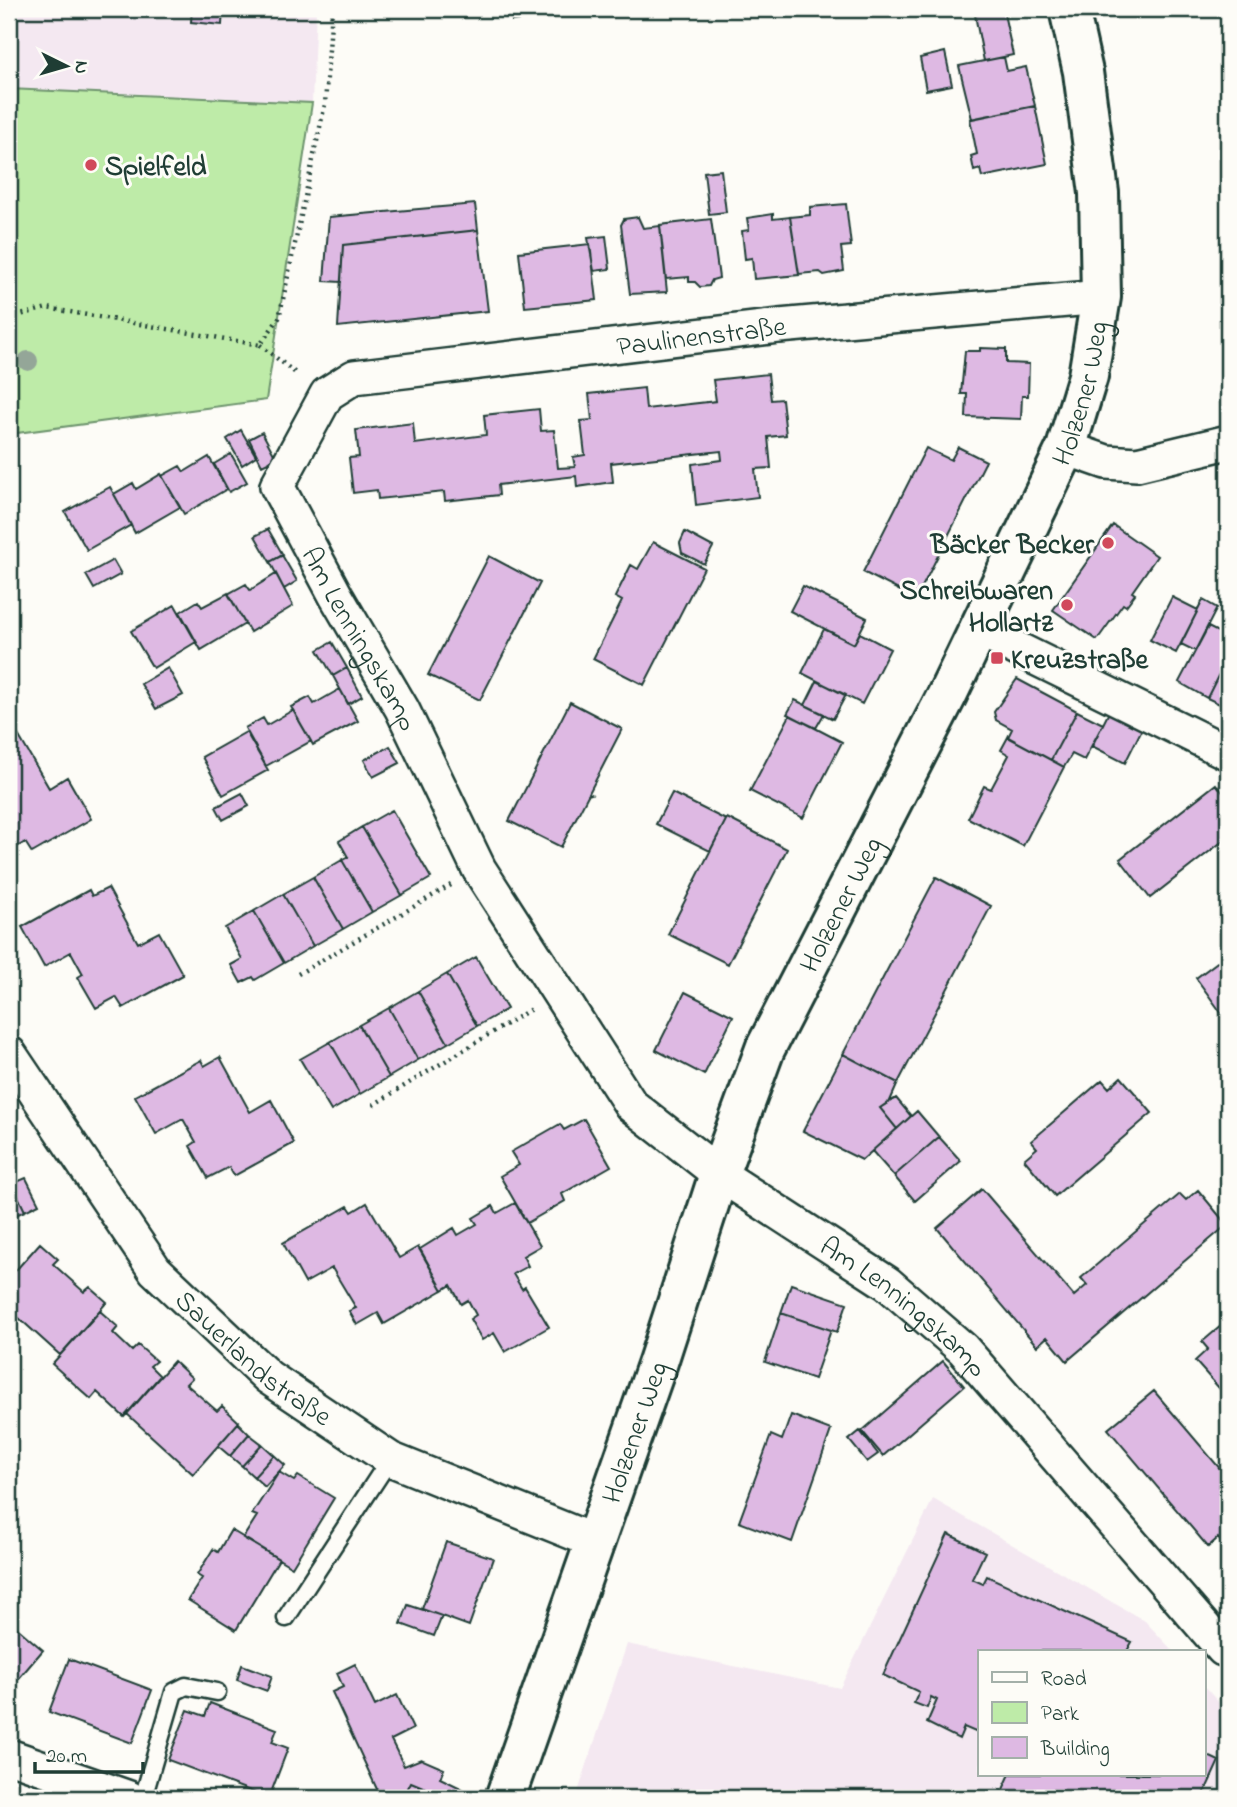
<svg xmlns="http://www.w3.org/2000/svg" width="1237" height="1807" font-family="'Indie Flower',sans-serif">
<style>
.built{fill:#f4e8f1}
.green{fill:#beeba8;stroke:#6e946e;stroke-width:2}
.building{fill:#deb9e3;stroke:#1f3d34;stroke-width:2}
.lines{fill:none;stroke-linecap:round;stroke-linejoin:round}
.service-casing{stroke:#1f3d34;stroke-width:21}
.minor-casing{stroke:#1f3d34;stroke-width:38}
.secondary-casing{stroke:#1f3d34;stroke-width:44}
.path{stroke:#1f3d34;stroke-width:4.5;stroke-dasharray:2 5;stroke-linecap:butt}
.service{stroke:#fdfcf7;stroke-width:16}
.minor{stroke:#fdfcf7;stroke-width:33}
.secondary{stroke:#fdfcf7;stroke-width:38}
.tree{fill:#94a698}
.poi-dot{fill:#d1495b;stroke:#fdfcf7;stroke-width:2.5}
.labels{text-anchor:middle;stroke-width:6;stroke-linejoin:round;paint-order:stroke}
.poi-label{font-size:28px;font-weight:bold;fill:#1f3d34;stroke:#fdfcf7;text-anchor:start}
.street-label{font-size:28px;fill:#1f3d34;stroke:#fdfcf7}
</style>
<rect width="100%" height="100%" fill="#fdfcf7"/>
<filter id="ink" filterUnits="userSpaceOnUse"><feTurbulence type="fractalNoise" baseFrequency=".0143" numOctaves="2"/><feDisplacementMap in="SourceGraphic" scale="14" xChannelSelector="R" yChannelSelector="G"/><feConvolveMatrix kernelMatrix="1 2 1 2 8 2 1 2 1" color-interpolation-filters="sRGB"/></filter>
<g filter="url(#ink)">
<!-- built -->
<path class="built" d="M9 9H316L312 103 297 109 9 88Z
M933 1499 1145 1621 1173 1651H980V1774H1204V1686L1228 1713V1798H576L627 1644 840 1688Z"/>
<!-- green -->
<path class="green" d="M9 89 312 103 266 400 9 434Z"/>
<!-- building -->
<path class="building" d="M192 9H223L222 25 191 22Z
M511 9H527L528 19 512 21Z
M1003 9 1013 55 984 61 975 15Z
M945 52 952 85 926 90 920 58Z
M1004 57 1007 71 1026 67 1035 106 972 119 959 66Z
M1035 106 1047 164 982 177 980 169 974 171 971 156 977 154 970 119Z
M721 170 726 212 709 214 704 172Z
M475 204 478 230 343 245 341 282 324 281 329 217Z
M846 204 851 246 841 247 844 271 824 275 820 272 799 274 790 217 810 215V207Z
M773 214V219L790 217 799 275 754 279 752 258 745 259 742 231 749 230 747 218Z
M638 217 643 228 660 226 667 292 630 294 621 225 624 219Z
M711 219 719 278 712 280 709 286 700 287 695 282H689V277L666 279 660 225Z
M478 230 488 311 338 327 343 245Z
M606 236 610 269 594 271 588 238Z
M590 244 597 300 525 307 519 252Z
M980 348 1006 349V363L1029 364 1028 396H1022L1021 419 966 417 967 394H961L965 351H980Z
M768 374 771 400 782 399 786 435 768 437 771 468 755 469 758 497 696 505 692 464 722 460 721 451 611 463 613 482 577 487 576 476 498 485 499 495 445 501 444 492 378 499 377 490 353 493 349 458 359 457 356 430 413 423 415 444 486 435 484 415 539 409 541 431 554 430 558 468 575 467 573 457 585 455 581 421 592 420 589 394 644 388 646 409 716 401 713 380Z
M241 430 256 456 242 465 227 439Z
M262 432 276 458 262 465 249 439Z
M958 447 986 461 916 599 863 572 926 448 951 460Z
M231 454 247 482 229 492 214 464Z
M209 457 227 489 184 514 162 476 180 466 184 472Z
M161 474 180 507 135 533 114 494 133 483 136 489Z
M110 487 131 525 87 550 65 512Z
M1228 496V525L1221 498Z
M1113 525 1157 556 1132 592 1135 594 1126 606 1123 604 1097 640 1053 610Z
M268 529 283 555 270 562 255 536Z
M685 532 713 547 704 564 682 553 680 543Z
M653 542 704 568 644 685 593 659 622 601 615 597 631 565 638 569Z
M282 555 297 581 284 589 270 562Z
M489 556 540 583 480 700 428 675Z
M113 560 121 574 94 589 86 575Z
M276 574 293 606 250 632 228 594 246 584 250 590Z
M803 586 867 618 854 644 790 611Z
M228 593 245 624 201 650 180 612 198 601 202 607Z
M1172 597 1198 610 1176 653 1150 640Z
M1203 600 1217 608 1195 651 1181 644Z
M175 605 196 642 153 668 131 631Z
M1208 627 1228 637V656L1207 698 1179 682Z
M824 629 854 644 860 633 890 649 862 704 802 673Z
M332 642 347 668 333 676 318 650Z
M1228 656V708L1207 698Z
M168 668 183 695 156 709 141 684Z
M347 668 362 696 348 704 333 676Z
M1017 679 1077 711 1051 760 1008 737 1012 729 996 720 994 712Z
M817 681 846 695 833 719 805 705Z
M340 689 358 721 313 745 291 707 310 697 314 704Z
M795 700 824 714 816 728 787 714Z
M570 702 622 729 589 793 591 794 588 795 561 847 509 821Z
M293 710 311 741 266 766 245 728 263 718 267 725Z
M1110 710 1143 727 1125 763 1092 746Z
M1077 711 1103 724 1084 760 1072 754 1064 767 1051 760Z
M790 715 842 742 803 818 750 791Z
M246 732 268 770 223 795 202 757Z
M17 733 49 788 67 777 91 819 32 853 25 842 9 852V738Z
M1008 737 1064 767 1023 846 968 818 984 786 991 789 1009 755 1001 750Z
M390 746 400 763 373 777 364 760Z
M1216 784 1228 799V837L1150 898 1120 859Z
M242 793 249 806 223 820 216 807Z
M672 793 726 820 710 851 656 824Z
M392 810 431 878 402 895 362 827Z
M727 818 787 849 728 964 668 934Z
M362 827 402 895 372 912 342 860 348 857 339 841Z
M342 860 372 912 343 929 313 877Z
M313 877 343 929 313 946 283 894Z
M936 877 991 906 898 1083 843 1054Z
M108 888 138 943 159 932 183 975 123 1008 116 997 96 1008 78 977 83 974 71 952 44 967 22 927 89 890 92 896Z
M283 894 313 946 284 963 254 911Z
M254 911 284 963 255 980 253 977 241 983 231 965 242 959 225 928Z
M1228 954V1015L1225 1018 1196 978Z
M476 957 507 1009 477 1026 447 974Z
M447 974 477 1026 448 1043 418 991Z
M418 991 448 1043 418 1060 389 1008Z
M685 992 733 1016 704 1075 656 1050Z
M389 1008 418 1060 389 1077 359 1025Z
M359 1025 389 1077 360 1094 330 1042Z
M330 1042 360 1094 331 1111 300 1059Z
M843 1054 898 1083 890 1101 880 1108 897 1129 862 1160 803 1131Z
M220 1057 250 1112 271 1100 294 1143 234 1176 229 1167 208 1178 190 1146 196 1142 183 1119 156 1134 135 1096 201 1060 204 1066Z
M1121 1077 1152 1113 1055 1196 1024 1159 1037 1148 1031 1141 1102 1080 1109 1088Z
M896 1098 911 1116 897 1129 880 1108Z
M917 1111 939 1137 894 1176 872 1151Z
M584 1119 611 1166 562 1194 565 1201 527 1223 500 1176 519 1165 511 1152 560 1124 564 1130Z
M939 1137 961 1161 915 1201 894 1176Z
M26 1178 39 1204 25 1211 12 1184Z
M12 1184 25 1211 11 1217 9 1185Z
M982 1189 1074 1296 1087 1285 1081 1278 1180 1194 1186 1200 1198 1190 1227 1225 1067 1361 1047 1337 1037 1346 937 1228Z
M367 1203 399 1258 418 1247 443 1290 384 1324 378 1313 357 1325 349 1311 356 1308 332 1268 305 1283 283 1243 348 1206 352 1212Z
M515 1203 540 1246 523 1256 528 1266 513 1274 522 1289 525 1287 549 1327 505 1352 494 1333 482 1340 470 1319 476 1315 468 1300 461 1304 451 1285 443 1290 420 1249 454 1228 458 1235 477 1224 473 1218 493 1206 497 1213Z
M40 1243 58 1259 53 1264 84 1292 90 1287 107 1302 60 1355 9 1309V1278Z
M791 1284 847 1303 837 1332 781 1313Z
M100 1311 118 1327 113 1333 132 1351 138 1345 156 1361 150 1366 160 1376 124 1417 97 1392 91 1399 52 1364Z
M781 1313 831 1330 814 1379 765 1362Z
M1228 1320V1396L1227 1397 1195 1361 1208 1349 1202 1342Z
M174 1361 192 1378 186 1384 217 1411 222 1406 239 1422 193 1474 127 1414Z
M943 1361 964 1386 883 1456 862 1431Z
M1154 1391 1228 1478V1550L1218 1538 1208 1547 1108 1429Z
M791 1415 831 1430 792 1542 739 1522 771 1435 782 1440Z
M238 1423 249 1434 230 1456 218 1446Z
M860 1431 878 1454 867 1462 849 1440Z
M249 1434 262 1444 242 1466 230 1456Z
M262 1444 274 1455 254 1477 242 1466Z
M274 1455 285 1465 265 1487 254 1477Z
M279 1472 294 1481 298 1476 334 1498 292 1567 243 1538 257 1516 252 1514Z
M231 1530 279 1559 236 1630 188 1600 202 1578 197 1575 213 1549 218 1552Z
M948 1534 985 1552 972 1579 983 1584 987 1576 1132 1642 1127 1651H980V1734L964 1727 959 1739 927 1723 937 1700 931 1697 927 1708 914 1703 919 1692 883 1675Z
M446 1542 493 1558 469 1626 422 1609Z
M408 1605 442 1616 434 1636 401 1624Z
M9 1621 43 1650 9 1690Z
M69 1659 152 1690 132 1743 49 1712Z
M355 1664 375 1706 397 1695 413 1729 391 1740 404 1766 421 1759 444 1769 440 1778 463 1789 460 1798H449L411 1782 403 1798H381L332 1692 343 1687 337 1673Z
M242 1665 272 1676 267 1691 237 1680Z
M210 1703 277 1729 272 1742 288 1748 269 1798 168 1760 188 1710 205 1716Z
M1204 1754 1219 1761 1202 1798H1059L1048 1792 1044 1798H999L1010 1774H1204Z
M411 1782 449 1798H403Z
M9 1785 25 1791 23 1798H9Z"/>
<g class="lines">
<!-- service casing -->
<g class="service-casing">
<path id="service" d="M286 1618 390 1459
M143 1798 174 1692 186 1686 217 1692"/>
</g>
<!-- minor casing -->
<g class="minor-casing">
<g id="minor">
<path id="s1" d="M1101 297 779 326 354 377 327 394 277 486 336 596 402 709 479 869 631 1105 719 1174 887 1283 963 1349 1223 1649 1228 1645"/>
<path d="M1066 448 1106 462 1137 464 1228 442"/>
<path d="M979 630 1228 753"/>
<path id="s2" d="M9 1053 155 1270 268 1377 390 1459 596 1542"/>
<path d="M9 1756 129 1798"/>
</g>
</g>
<!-- secondary casing -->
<g class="secondary-casing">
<g id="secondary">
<path id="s3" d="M505 1798 658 1362 719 1174 765 1049 947 695 1066 448 1088 376 1101 297 1099 193 1083 72 1069 9"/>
</g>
</g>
<!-- path -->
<path class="path" d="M9 318 47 308 260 345 279 318 325 104 332 9
M260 345 298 375
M298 974 451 885
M373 1105 531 1009"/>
<!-- service -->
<use href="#service" class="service"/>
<!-- minor -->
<use href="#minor" class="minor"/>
<!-- secondary -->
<use href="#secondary" class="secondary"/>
</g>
<!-- trees -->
<circle class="tree" cx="28" cy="361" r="10"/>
</g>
<!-- markers -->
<g class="poi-dot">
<circle cx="91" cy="165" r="7"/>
<circle cx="1108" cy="543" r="7"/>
<circle cx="1067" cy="605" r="7"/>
<rect x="990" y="651" width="14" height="14" rx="3.5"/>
</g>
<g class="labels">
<!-- poi labels -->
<g class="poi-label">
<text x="105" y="175">Spielfeld</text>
<text x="1094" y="553" text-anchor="end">Bäcker Becker</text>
<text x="1053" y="599" text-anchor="end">Schreibwaren<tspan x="1053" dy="32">Hollartz</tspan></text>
<text x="1011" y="668">Kreuzstraße</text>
</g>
<!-- street labels -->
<g class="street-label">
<text transform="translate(701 335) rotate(-7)" y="10">Paulinenstraße</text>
<text dy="10" stroke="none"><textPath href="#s3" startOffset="1522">Holzener Weg</textPath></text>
<text dy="10" stroke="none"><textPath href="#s1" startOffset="1062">Am Lenningskamp</textPath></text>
<text dy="10" stroke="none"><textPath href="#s3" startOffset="956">Holzener Weg</textPath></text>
<text dy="10" stroke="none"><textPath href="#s1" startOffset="1942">Am Lenningskamp</textPath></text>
<text dy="10" stroke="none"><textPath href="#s2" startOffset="394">Sauerlandstraße</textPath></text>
<text dy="10" stroke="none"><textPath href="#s3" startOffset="388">Holzener Weg</textPath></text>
</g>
</g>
<!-- margin -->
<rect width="1237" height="1807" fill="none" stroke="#fdfcf7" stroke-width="35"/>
<rect x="18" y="18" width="1202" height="1772" fill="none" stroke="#1f3d34" stroke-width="2.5" filter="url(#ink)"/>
<!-- legend -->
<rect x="978" y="1650" width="228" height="126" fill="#fdfcf7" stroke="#a4b0a9" stroke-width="2"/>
<rect x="992" y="1672" width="35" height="10" fill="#fdfcf7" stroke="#a4b0a9" stroke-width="2"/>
<text x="1041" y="1685" font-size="21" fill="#1f3d34">Road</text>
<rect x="992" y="1702" width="35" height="21" fill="#beeba8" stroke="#a4b0a9" stroke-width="2"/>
<text x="1041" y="1720" font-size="21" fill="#1f3d34">Park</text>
<rect x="992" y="1737" width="35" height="21" fill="#deb9e3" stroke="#a4b0a9" stroke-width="2"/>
<text x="1041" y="1755" font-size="21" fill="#1f3d34">Building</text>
<!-- north arrow -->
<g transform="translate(66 66) rotate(95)" stroke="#fdfcf7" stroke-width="5" paint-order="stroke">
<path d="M0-5L12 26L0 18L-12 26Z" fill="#1f3d34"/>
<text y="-10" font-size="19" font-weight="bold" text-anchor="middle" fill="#1f3d34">N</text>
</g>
<!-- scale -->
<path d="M35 1762v10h108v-10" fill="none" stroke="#1f3d34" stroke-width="3.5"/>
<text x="46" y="1762" font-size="21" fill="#1f3d34" stroke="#fdfcf7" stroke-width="5" paint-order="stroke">20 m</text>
</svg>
